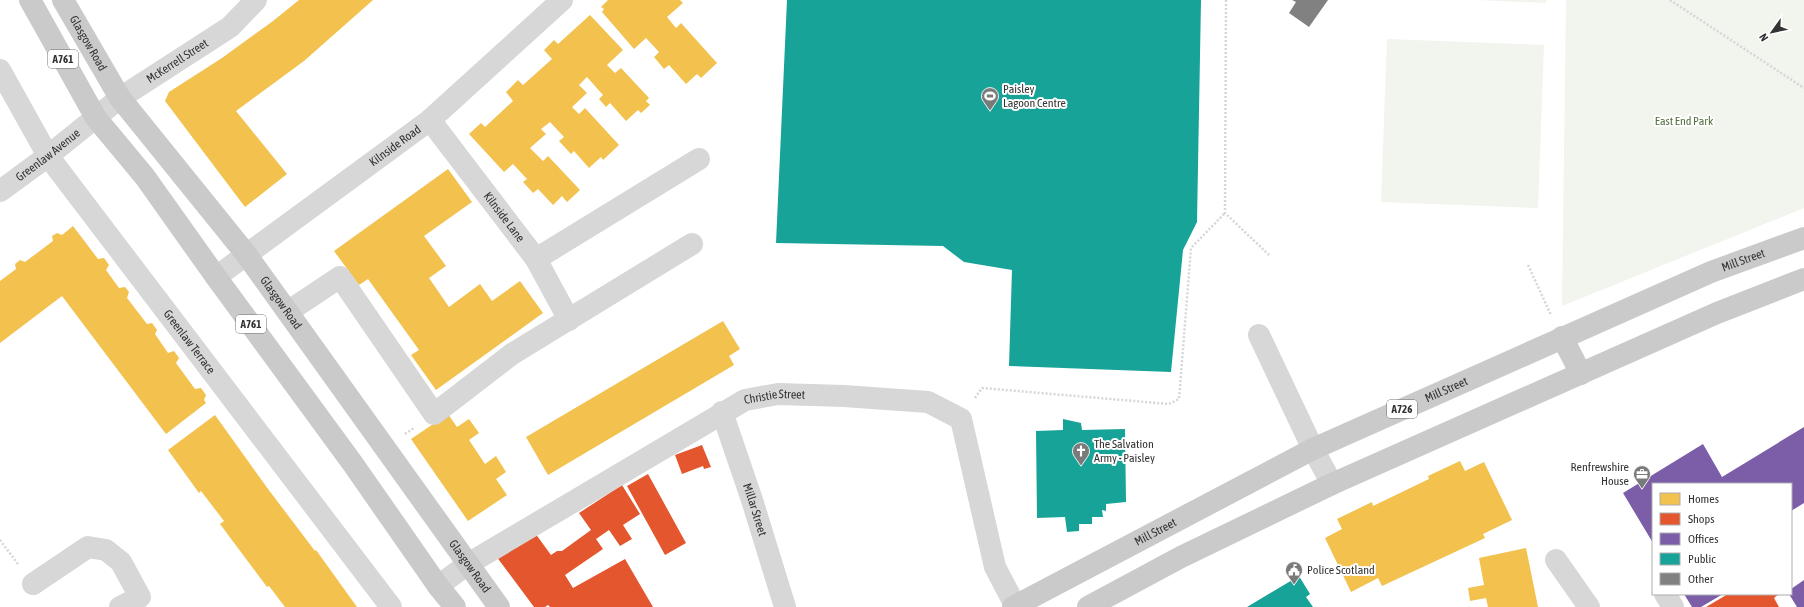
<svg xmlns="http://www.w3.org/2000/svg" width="1804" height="607" font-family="'Asap Condensed',sans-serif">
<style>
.green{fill:#f1f5ed}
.homes{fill:#f2c14e}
.shops{fill:#e4572e}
.offices{fill:#7b5ea7}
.public{fill:#17a398}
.building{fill:#818181}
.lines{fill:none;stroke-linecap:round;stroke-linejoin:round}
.path{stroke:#d6d6d6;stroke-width:2.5;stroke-dasharray:2 2;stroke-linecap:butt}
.minor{stroke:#d7d7d7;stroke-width:22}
.major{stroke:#cacaca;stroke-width:22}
.labels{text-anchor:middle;stroke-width:4;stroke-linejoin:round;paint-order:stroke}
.shield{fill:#fff;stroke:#707070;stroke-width:1}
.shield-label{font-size:11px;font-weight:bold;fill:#333}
.street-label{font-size:12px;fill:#333;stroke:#fff}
.poi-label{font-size:12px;fill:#333;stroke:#fff;text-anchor:start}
.park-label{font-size:12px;fill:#56703f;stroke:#fff}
</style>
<rect width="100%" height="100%" fill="#fff"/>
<!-- green -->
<path class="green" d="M1477 0H1546V3Z
M1566 0H1804V208L1562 306Z
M1387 39 1544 45 1538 208 1381 202Z"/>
<!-- homes -->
<path class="homes" d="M299 0H373L304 61 236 111 287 174 245 207 165 101 169 92 222 58 273 21Z
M608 0H680L683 3 667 17 676 28 681 23 717 63 701 78 697 74 686 84 669 65 664 69 654 57 659 52 646 38 634 49 602 12 604 9 601 7Z
M590 15 623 50 607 65 615 73 621 68 649 98 646 101 650 105 641 113 638 110 626 121 610 103 606 107 599 99 603 95 587 77 579 85 587 93 572 107 579 114 585 108 619 145 603 160 601 157 589 168 574 151 571 154 559 141 564 137 550 122 541 129 546 134 530 148 543 161 548 156 580 190 567 202 562 196 553 205 538 189 533 193 523 182 527 179 513 164 504 172 469 134 481 123 485 127 513 101 506 92 518 80 523 85 552 59 544 50 554 40 558 44Z
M448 169 472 202 424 236 446 266 429 278 449 307 480 284 492 301 520 281 543 313 436 390 411 355 419 350 368 279 359 285 334 251Z
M73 226 98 259 104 258 109 265 106 270 119 288 125 287 129 292 127 298 147 324 152 323 157 330 155 334 168 353 174 351 179 358 176 363 195 389 201 388 206 395 204 400 206 403 166 434 62 296 0 343V281L16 269 15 264 20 260 25 262 53 241 52 236 57 233 62 235Z
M723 321 740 349 729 356 734 365 548 475 526 437Z
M448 414 457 427 469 419 479 433 469 440 485 464 496 456 506 472 496 479 507 495 468 521 411 439Z
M215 415 268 489 315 551 316 550 357 607H285L269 586 267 587 220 524 224 521 201 491 199 493 168 450Z
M1460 461 1465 471 1484 462 1512 520 1483 534 1485 538 1382 586 1378 578 1351 592 1325 538 1342 529 1337 519 1372 502 1373 506 1429 479 1428 476Z
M1526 548 1538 607H1488L1486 598 1470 601 1468 588 1484 585 1479 558Z"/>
<!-- shops -->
<path class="shops" d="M702 445 711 467 704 469 703 466 682 474 675 455Z
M648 474 686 543 665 555 627 486Z
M622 485 640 514 623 525 632 539 620 546 609 530 596 539 603 549 565 575 573 588 625 559 653 607H550L548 605 545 607H534L496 556 535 533 551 555 557 551H562L591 530 579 513Z
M1728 594H1779L1774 598 1779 607H1706Z"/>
<!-- offices -->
<path class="offices" d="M1804 427V503L1791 511V484H1653V543L1623 493 1703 444 1722 477Z
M1804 580V607H1797L1789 594H1791V589Z
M1684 594H1723L1701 607H1692Z"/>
<!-- public -->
<path class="public" d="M787 0H1201L1197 222 1183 250 1171 372 1009 366 1012 270 964 262 943 246 776 243Z
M1063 419 1081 423 1082 430 1125 429 1126 502 1106 504V511L1102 510 1103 517H1092V524H1079V531L1067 532 1065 517 1037 518 1036 431 1063 430Z
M1299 576 1310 594 1306 597 1313 607H1247Z"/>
<!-- building -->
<path class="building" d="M1292 0H1328L1309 27 1289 13 1296 2Z"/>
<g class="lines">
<!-- path -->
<path class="path" d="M1226 0 1225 213 1269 255
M1670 0 1804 88
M1528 265 1551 315
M975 398 982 388 1169 404 1179 399 1191 248 1225 213
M405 434 414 428
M0 540 18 564"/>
<!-- minor -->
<g class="minor">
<path id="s1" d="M0 70 48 156 391 607"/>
<path id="s2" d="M430 120 536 259 569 320"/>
<path id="s3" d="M0 191 48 156 120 98 230 27 256 0"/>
<path d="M536 259 699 159"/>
<path id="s4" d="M216 277 430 120 562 0"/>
<path d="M289 311 340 277 434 414 512 354 692 244"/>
<path d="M1259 335 1313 449 1332 484"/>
<path id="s5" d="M722 412 752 500 785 607"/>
<path d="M1556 560 1589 607"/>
<path d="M33 584 88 547 106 550 121 562 140 597 120 607"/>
<path id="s6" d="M438 586 468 564 745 400 778 394 844 396 928 402 961 419 995 567 1016 607"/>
<path d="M1665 594 1673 607"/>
</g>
<!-- major -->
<g class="major">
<path d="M30 0 96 118 145 177 216 277 353 464 438 586 455 607"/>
<path id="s7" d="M63 0 120 98 246 254 499 607"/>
<path d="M1562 337 1581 374"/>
<path id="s8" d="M1013 607 1313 449 1711 272 1804 238"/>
<path d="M1088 607 1181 557 1332 484 1717 313 1804 279"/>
</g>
</g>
<!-- icons -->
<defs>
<g id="stadium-pin" transform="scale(0.9)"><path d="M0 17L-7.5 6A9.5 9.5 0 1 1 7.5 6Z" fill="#7a7a7a" stroke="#fff"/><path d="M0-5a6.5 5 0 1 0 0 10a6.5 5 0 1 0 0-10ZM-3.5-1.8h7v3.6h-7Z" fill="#fff"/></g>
<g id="church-pin" transform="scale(0.9)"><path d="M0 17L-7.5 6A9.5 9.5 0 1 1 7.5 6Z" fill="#7a7a7a" stroke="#fff"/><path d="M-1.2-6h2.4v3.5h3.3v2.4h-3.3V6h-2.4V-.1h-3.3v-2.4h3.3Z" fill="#fff"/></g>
<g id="office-pin" transform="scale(0.9)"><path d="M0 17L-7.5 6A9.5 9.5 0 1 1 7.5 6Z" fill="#7a7a7a" stroke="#fff"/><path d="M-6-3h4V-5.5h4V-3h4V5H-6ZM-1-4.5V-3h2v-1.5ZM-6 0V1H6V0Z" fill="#fff"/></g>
<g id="civic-pin" transform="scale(0.9)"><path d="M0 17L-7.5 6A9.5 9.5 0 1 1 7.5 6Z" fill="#7a7a7a" stroke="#fff"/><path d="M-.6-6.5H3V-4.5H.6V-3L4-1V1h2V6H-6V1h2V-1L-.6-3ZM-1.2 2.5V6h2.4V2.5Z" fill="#fff"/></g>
</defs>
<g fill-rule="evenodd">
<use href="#stadium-pin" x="990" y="96"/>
<use href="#church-pin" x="1081" y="451"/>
<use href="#office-pin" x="1642" y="474"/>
<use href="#civic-pin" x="1294" y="570"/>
</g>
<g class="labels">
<!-- shield labels -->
<g class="shield">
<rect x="48" y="50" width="30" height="18" rx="3"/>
<rect x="236" y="315" width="30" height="18" rx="3"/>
<rect x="1387" y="400" width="30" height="18" rx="3"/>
</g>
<g class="shield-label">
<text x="63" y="63">A761</text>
<text x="251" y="328">A761</text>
<text x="1402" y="413">A726</text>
</g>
<!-- street labels -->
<g class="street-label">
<text dy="4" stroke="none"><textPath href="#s7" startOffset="50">Glasgow Road</textPath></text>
<text dy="4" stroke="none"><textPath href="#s3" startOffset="220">McKerrell Street</textPath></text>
<text dy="4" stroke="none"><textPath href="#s4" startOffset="222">Kilnside Road</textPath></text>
<text dy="4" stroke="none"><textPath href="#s3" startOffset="60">Greenlaw Avenue</textPath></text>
<text dy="4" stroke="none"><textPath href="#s2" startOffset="122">Kilnside Lane</textPath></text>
<text dy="4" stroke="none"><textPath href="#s8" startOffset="809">Mill Street</textPath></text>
<text dy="4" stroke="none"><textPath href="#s7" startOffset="374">Glasgow Road</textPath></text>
<text dy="4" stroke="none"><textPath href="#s1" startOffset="332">Greenlaw Terrace</textPath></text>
<text dy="4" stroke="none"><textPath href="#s8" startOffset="485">Mill Street</textPath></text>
<text dy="4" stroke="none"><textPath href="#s6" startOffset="389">Christie Street</textPath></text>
<text dy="4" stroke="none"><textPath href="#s5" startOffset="103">Millar Street</textPath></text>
<text dy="4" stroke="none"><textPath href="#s8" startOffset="161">Mill Street</textPath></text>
<text dy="4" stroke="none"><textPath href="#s7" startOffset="698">Glasgow Road</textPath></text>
</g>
<!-- poi labels -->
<g class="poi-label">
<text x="1003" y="93">Paisley<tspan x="1003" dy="14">Lagoon Centre</tspan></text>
<text x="1094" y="448">The Salvation<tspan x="1094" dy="14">Army - Paisley</tspan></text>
<text x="1629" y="471" text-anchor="end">Renfrewshire<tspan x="1629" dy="14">House</tspan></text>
<text x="1307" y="574">Police Scotland</text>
</g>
<!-- park labels -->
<g class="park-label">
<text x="1684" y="125">East End Park</text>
</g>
</g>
<!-- legend -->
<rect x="1652" y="483" width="140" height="112" fill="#ffffff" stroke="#adadad"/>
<rect x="1660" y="493" width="20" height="12" fill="#f2c14e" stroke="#adadad"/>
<text x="1688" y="503" font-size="12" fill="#333333">Homes</text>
<rect x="1660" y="513" width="20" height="12" fill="#e4572e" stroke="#adadad"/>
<text x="1688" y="523" font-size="12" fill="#333333">Shops</text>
<rect x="1660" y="533" width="20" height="12" fill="#7b5ea7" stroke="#adadad"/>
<text x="1688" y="543" font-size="12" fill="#333333">Offices</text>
<rect x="1660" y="553" width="20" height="12" fill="#17a398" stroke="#adadad"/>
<text x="1688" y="563" font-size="12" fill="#333333">Public</text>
<rect x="1660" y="573" width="20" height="12" fill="#818181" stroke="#adadad"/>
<text x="1688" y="583" font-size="12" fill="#333333">Other</text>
<!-- north arrow -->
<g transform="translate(1772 32) rotate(237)" stroke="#ffffff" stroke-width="3" paint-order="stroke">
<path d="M0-3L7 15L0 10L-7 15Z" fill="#333333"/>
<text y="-6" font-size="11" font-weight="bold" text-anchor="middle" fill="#333333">N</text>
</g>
</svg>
